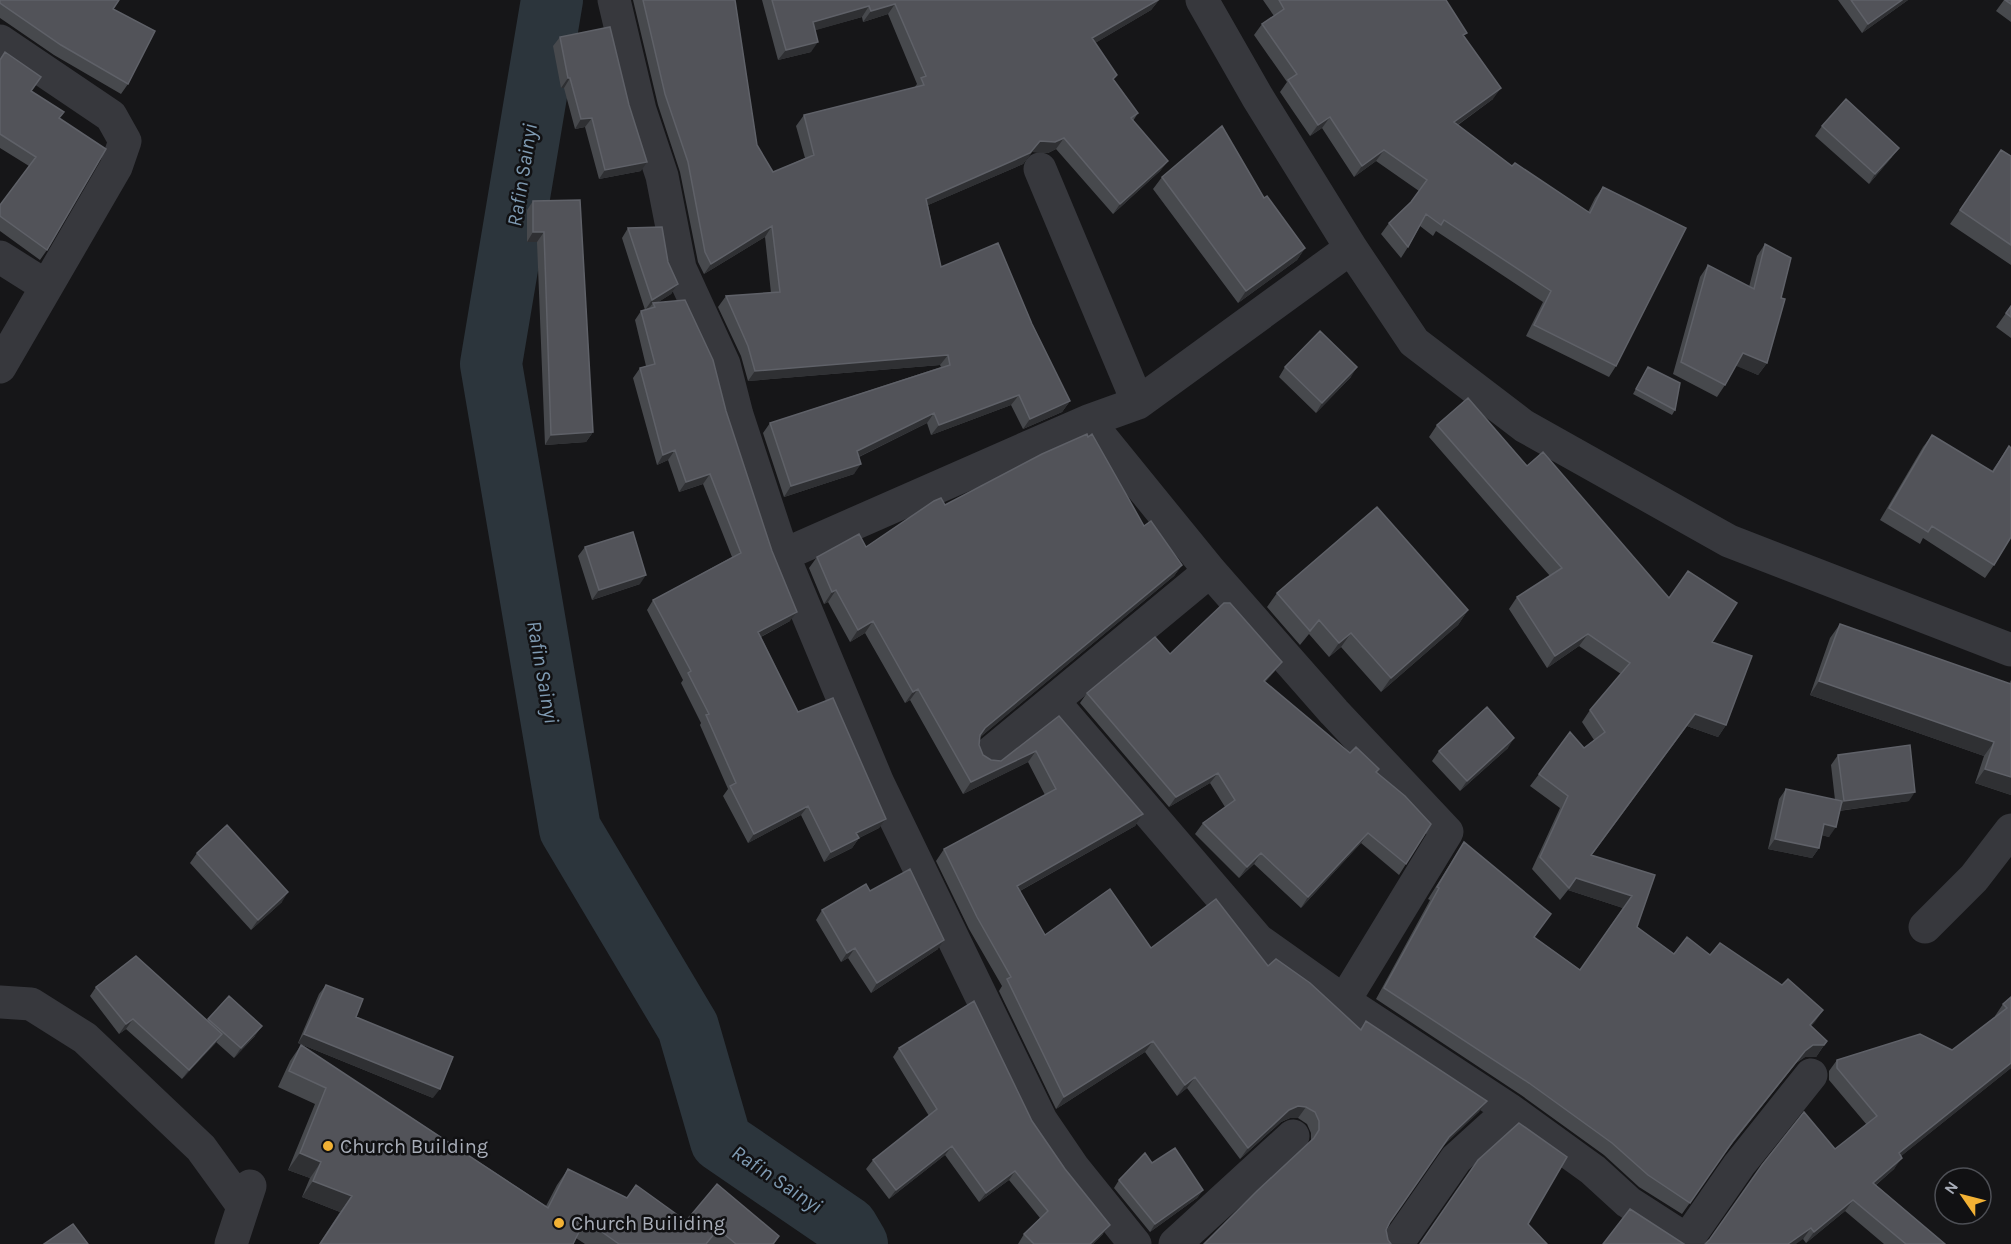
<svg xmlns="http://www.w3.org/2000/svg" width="2011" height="1244" font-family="Karla,sans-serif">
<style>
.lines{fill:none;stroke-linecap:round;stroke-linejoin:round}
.river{stroke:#2c353c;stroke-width:62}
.minor{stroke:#37383d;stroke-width:33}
.wall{fill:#47494d}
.shaded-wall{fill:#2f3033}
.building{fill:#525359;stroke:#5f6168;stroke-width:1.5}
.poi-dot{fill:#f2b134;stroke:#111113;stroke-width:2}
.labels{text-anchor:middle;stroke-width:5;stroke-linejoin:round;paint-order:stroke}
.poi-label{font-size:20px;fill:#a8adb8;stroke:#111113;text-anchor:start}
.water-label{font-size:21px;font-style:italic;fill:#7f9bb3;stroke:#111113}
</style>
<rect width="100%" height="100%" fill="#161618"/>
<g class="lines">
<!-- river -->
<path class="river" d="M552 0 491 364 570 829 688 1027 721 1141 847 1227 857 1244"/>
<!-- minor -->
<path class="minor" d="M614 0 640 110 662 176 680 268 724 364 737 415 783 555 878 783 1041 1120 1073 1167 1135 1244
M1202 0 1258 98 1351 248 1414 342 1524 426 1729 541 2011 650
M0 41 111 116 125 141 116 167 0 367
M1040 169 1138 403
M0 257 46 286
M1088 421 1210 571 1334 712 1447 832 1344 1001
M783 555 1088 421 1138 403 1351 248
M1053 701 1258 940 1344 1001 1510 1110 1456 1159 1397 1244
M989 754 1210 571
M1925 927 1974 878 2011 830
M0 1002 31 1004 85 1038 201 1148 243 1206
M1510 1110 1593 1170 1628 1202 1687 1240 1739 1165 1811 1075
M231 1244 250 1186
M1175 1244 1293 1136"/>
</g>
<!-- wall -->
<path class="wall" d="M0 0 113 9 128 84 121 94 54 55 0 18Z
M633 0H735L757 145 773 172 805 158 796 126 804 115 914 88 917 84 888 14 863 22 862 17 815 30 811 52 778 60 762 0H1159L1151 10 1095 43 1114 80 1138 113 1133 121 1168 161 1160 171 1113 214 1056 149 1048 153 1032 152 1023 164 928 205 941 267 1032 324 1070 401 1062 412 1023 429 1011 405 931 435 927 423 859 457 854 474 784 497 763 433 770 423 941 367 940 365 748 381 741 356 718 307 726 296 771 293 765 237 704 274 698 262 680 172 658 105Z
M1263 0H1446L1464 37 1493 99 1458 125 1512 166 1588 212 1595 198 1603 187 1616 366 1609 377 1526 336 1543 302 1436 231 1433 236 1420 226 1408 247 1401 258 1381 234 1389 223 1411 202 1419 191 1376 161 1354 177 1322 128 1310 136 1280 92 1287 82 1254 35 1262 24 1274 16Z
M1838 0H1908L1862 33Z
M2004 0H2011V22L1996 11Z
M560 37 641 171 599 179 585 127 575 129 564 88H561L553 46Z
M0 59 59 118 47 250 40 260 0 231V205L29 166 0 148Z
M1822 126 1892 157 1869 184 1815 136Z
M2001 150 2011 156V265L1950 224Z
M1162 177 1305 248 1297 260 1238 303 1153 189Z
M580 200 593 432 586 442 545 445 537 242H527V210L533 201Z
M628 228 668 262 678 284 671 294 658 302 726 411 790 621 761 637 798 712 886 819 879 828 859 838 852 848 824 862 801 815 748 843 723 796 728 789 700 725 701 723 681 683 683 680 647 610 653 600 732 557 703 484 679 492 668 460 657 465 633 378 640 368 646 366 635 320 641 311 645 310 622 238Z
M1765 244 1781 298 1767 363 1758 375 1736 365 1725 385 1717 397 1673 374 1700 277 1708 265 1749 287 1757 256Z
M2011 306V338L1996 327Z
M1285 367 1351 377 1316 413 1279 377Z
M1648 367 1675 410 1672 415 1633 394Z
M1437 425 1527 466 1669 598 1712 642 1726 725 1718 737 1687 726 1592 855 1637 927 1674 954 1710 955 1782 985 1823 1010 1811 1026 1827 1041 1816 1057H1805L1796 1063 1725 1153 1682 1214 1639 1187 1604 1155 1521 1095 1376 999 1430 900 1428 899 1464 842 1534 937 1580 970 1623 908 1568 890 1560 900 1532 869 1560 808 1530 786 1539 774 1584 748 1594 740 1582 722 1590 710 1621 674 1579 646 1547 668 1509 609 1517 597 1550 576 1429 437Z
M1932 435 1992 471 2009 446 1994 565 1985 578 1923 538 1920 544 1880 520 1923 447Z
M945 505 1144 526 1182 565 1174 576 979 738V745L983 755 991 760 1001 761 1059 716 1143 814 1135 826 1020 891 1045 935 1151 948 1268 966 1360 1029 1366 1021 1479 1112 1311 1141V1133L1307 1124 1298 1118H1290L1281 1122 1240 1159 1187 1088 1177 1096 1145 1052 1056 1109 999 991 1002 986 969 929 936 861 944 849 1045 795 1028 762 963 794 910 700 905 703 865 633 850 642 828 602 824 604 809 568 817 557 866 547Z
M585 547 640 584 592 600 578 556Z
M1277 593 1468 610 1458 625 1381 692 1341 647 1329 657 1309 634 1300 645 1267 607Z
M1840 624 2009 684 2011 680V795L1975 783 1984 756 1810 695 1830 638Z
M1170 654 1282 662 1274 672 1265 682 1350 753 1379 769 1376 773 1406 864 1399 875 1361 843 1301 908 1254 864 1239 878 1195 834 1203 823 1225 807 1210 783 1169 807 1080 703 1087 693Z
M1508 748 1460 791 1432 761 1439 751Z
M1838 755 1909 801 1839 811 1829 837 1822 835 1819 848 1812 858 1768 849 1779 799 1786 789 1835 800 1831 765Z
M197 853 282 902 251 930 190 863Z
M870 891 938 949 871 993 848 958 841 962 816 920 822 910Z
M326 985 356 1017 433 1098 298 1043 319 994Z
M96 987 207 1021 229 996 255 1036 234 1058 216 1042 182 1079 126 1029 119 1034 90 996Z
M2011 997V1068L1901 1156 1894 1169 1876 1185 1945 1244H1884L1845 1211 1806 1243 1803 1239 1835 1149 1867 1125 1829 1080V1071L1837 1060 1952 1050 1996 1016H1995L2003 1004Z
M301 1045 546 1206 557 1185 568 1169 627 1198 686 1221 779 1236 774 1244H585L576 1238 573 1244H319L340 1212 302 1197 310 1178 288 1170 315 1104 278 1087 290 1061Z
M899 1048 1032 1121 1103 1234 1093 1244H1018L1024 1234 1040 1218 1009 1180 979 1202 945 1155 889 1199 866 1169 873 1160 929 1116 893 1057Z
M1152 1163 1203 1190 1197 1198 1150 1232 1114 1188 1119 1180Z"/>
<!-- shaded-wall -->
<path class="shaded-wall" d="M1159 0 1151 10 1085 49 1092 38Z
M1902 0H1908L1862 33 1868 24Z
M895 4 888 14 863 22 871 11Z
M869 6 862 17 806 33 813 22Z
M818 42 811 52 778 60 786 50Z
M568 78H570L564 88H561Z
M1501 88 1493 99 1446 133 1454 122Z
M1330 117 1322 128 1310 136 1318 125Z
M592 118 585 127 575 129 581 119Z
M1064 138 1056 149 1048 153 1032 152 1023 164 919 209 926 199 1040 141Z
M1899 148 1892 157 1869 184 1875 174Z
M1384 150 1376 161 1354 177 1362 166Z
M1168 161 1160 171 1113 214 1120 204Z
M647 162 641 171 599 179 605 170Z
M772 226 765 237 704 274 711 264Z
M533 232H544L537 242H527Z
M1305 248 1297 260 1238 303 1246 291Z
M678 284 671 294 654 305 653 303 650 307 645 310 652 300Z
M1743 353 1767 363 1758 375 1734 365Z
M948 355 940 365 748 381 755 371Z
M1357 367 1351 377 1316 413 1322 403Z
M1019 395 1011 405 931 435 939 425Z
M1070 401 1062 412 1023 429 1030 419Z
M934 413 927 423 850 461 857 451Z
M593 432 586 442 545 445 551 435Z
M675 450 668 460 657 465 663 455Z
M861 464 854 474 784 497 791 486Z
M710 474 703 484 679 492 686 482Z
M1182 565 1174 576 977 740 985 728Z
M646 575 640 584 592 600 599 590Z
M836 590 828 602 824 604 832 592Z
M1468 610 1458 625 1381 692 1391 678Z
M797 612 790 621 751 642 758 632Z
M873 621 865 633 850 642 858 630Z
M1351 633 1341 647 1329 657 1339 643Z
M1588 634 1579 646 1547 668 1555 656Z
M1282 662 1274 672 1256 692 1264 681Z
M1819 681 1994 742 1984 756 1810 695Z
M918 689 910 700 905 703 913 692Z
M1695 714 1726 725 1718 737 1687 726Z
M1514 738 1508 748 1460 791 1467 781Z
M1036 751 1028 762 963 794 971 782Z
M1985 769 2011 777V795L1975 783Z
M1218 773 1210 783 1169 807 1176 797Z
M1915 792 1909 801 1837 811 1844 801Z
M808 806 801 815 748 843 754 834Z
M1143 814 1135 826 1009 897 1017 886Z
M886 819 879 828 849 843 856 833Z
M1824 824 1836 827 1829 837 1817 834Z
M1368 833 1361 843 1301 908 1308 897Z
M859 838 852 848 824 862 831 852Z
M1775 839 1819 848 1812 858 1768 849Z
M1261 853 1254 864 1239 878 1247 867Z
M1576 878 1632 896 1623 908 1568 890Z
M288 892 282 902 251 930 258 920Z
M944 940 938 949 871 993 877 983Z
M855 948 848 958 841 962 847 953Z
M1823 1010 1815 1022 1801 1037 1810 1025Z
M133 1019 126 1029 119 1034 126 1024Z
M262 1026 255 1036 234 1058 241 1048Z
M222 1034 215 1044 182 1079 189 1070Z
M304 1034 440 1089 433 1098 298 1043Z
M1153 1041 1145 1052 1056 1109 1064 1097Z
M1813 1045H1824L1816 1057H1805L1796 1063 1724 1153 1733 1141 1805 1051Z
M2011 1063V1068L1890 1165 1899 1153Z
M1195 1077 1187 1088 1177 1096 1185 1085Z
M1487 1101 1479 1112 1441 1148 1449 1137Z
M1298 1106 1306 1107 1298 1118H1290L1281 1122 1240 1159 1248 1148 1289 1110Z
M952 1146 945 1155 889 1199 896 1190Z
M300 1153 321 1162 310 1178 288 1170Z
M1902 1158 1894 1169 1865 1194 1873 1183Z
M1015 1171 1009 1180 979 1202 986 1193Z
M313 1181 352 1196 340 1212 302 1197Z
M1203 1190 1197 1198 1150 1232 1155 1224Z
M1853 1200 1845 1211 1806 1243 1814 1232Z
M1110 1225 1103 1234 1093 1244H1090Z
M1811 1228 1803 1239 1796 1244H1788Z"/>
<!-- building -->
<path class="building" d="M0 0H119L113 9 155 31 128 84 61 45 0 3Z
M643 0H735L757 145 773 172 814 155 804 115 924 85 921 78 926 76 895 4 871 11 869 6 813 22 818 42 786 50 772 0H1158L1092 38 1117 75 1113 79 1138 113 1131 118 1168 161 1120 204 1064 138 1055 142 1040 141 1030 153 926 199 941 267 998 243 1032 324 1070 401 1030 419 1019 395 939 425 934 413 857 451 861 464 791 486 770 423 950 365 948 355 755 371 748 346 726 296 780 292 772 226 711 264 705 252 688 162 665 94Z
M1279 0H1446L1467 33 1463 35 1501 88 1454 122 1512 166 1515 163 1590 213 1603 187 1686 228 1616 366 1534 325 1551 291 1444 220 1441 225 1426 214 1408 247 1389 223 1411 202 1427 180 1384 150 1362 166 1330 117 1318 125 1288 80 1297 74 1262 24 1284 9Z
M1851 0H1902L1868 24Z
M2005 0H2011V4Z
M610 27 629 105 647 162 605 170 592 118 581 119 570 78H568L560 37Z
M5 52 41 77 31 91 64 112 59 118 106 149 47 250 0 216V205L36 157 0 134V60Z
M1846 99 1899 148 1875 174 1822 126Z
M1222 126 1264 198 1267 196 1305 248 1246 291 1162 177Z
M2001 150 2011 156V245L1960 210Z
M580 200 593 432 551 435 544 232H533V201Z
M662 227 668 262 678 284 652 300 628 228Z
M1765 244 1791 258 1781 298 1785 299 1767 363 1743 353 1725 385 1681 362 1708 265 1754 289Z
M685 300 713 360 726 411 772 551 797 612 758 632 798 712 833 698 886 819 856 833 859 838 831 852 808 806 754 834 730 786 736 783 706 715 709 714 688 673 691 671 653 600 741 553 710 474 686 482 675 450 663 455 640 368 655 364 641 311 655 307 653 303Z
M2011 306V317L2006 313Z
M1320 331 1357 367 1322 403 1285 367Z
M1648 367 1680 383 1675 410 1636 389Z
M1468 398 1527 466 1543 452 1669 598 1688 571 1737 603 1712 642 1752 656 1726 725 1695 714 1591 855 1655 875 1637 927 1674 954 1687 937 1710 955 1720 943 1782 985 1788 979 1823 1010 1810 1025 1827 1041 1824 1045H1813L1805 1051 1733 1141 1690 1203 1648 1175 1612 1143 1529 1083 1384 988 1439 888 1437 887 1464 842 1551 914 1534 937 1580 970 1632 896 1576 878 1569 888 1540 857 1568 796 1539 774 1570 732 1584 748 1605 732 1590 710 1630 663 1588 634 1555 656 1517 597 1562 568 1437 425Z
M1087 434 1088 437 1092 434 1144 526 1151 521 1182 565 985 728 980 735 979 745 983 755 991 760 1001 761 1059 716 1143 814 1017 886 1045 935 1110 889 1151 948 1216 899 1268 966 1276 959 1310 983 1361 1030 1366 1021 1487 1101 1449 1137 1390 1222 1386 1230 1388 1240 1391 1244H1204L1257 1191 1314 1138 1319 1130V1121L1315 1112 1306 1107 1298 1106 1289 1110 1248 1148 1195 1077 1185 1085 1153 1041 1064 1097 1007 979 1011 977 977 917 944 849 1056 789 1036 751 971 782 918 689 913 692 873 621 858 630 836 590 832 592 817 557 859 534 866 547 934 501 941 498 945 505 1042 454Z
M1932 435 1993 472 2009 446 2011 448V537L1994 565 1932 526 1928 532 1889 508Z
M1377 507 1468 610 1391 678 1351 633 1339 643 1319 620 1310 631 1277 593Z
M633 532 646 575 599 590 585 547Z
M1224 603H1230L1282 662 1264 681 1350 753 1356 747 1379 769 1376 772 1405 796 1431 824 1406 864 1368 833 1308 897 1261 853 1247 867 1203 823 1235 800 1218 773 1176 797 1087 693 1155 637 1170 654Z
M1840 624 2011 684V777L1985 769 1994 742 1819 681Z
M1487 707 1514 738 1467 781 1439 751Z
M1910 745 1915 792 1844 801 1838 755Z
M1786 789 1842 801 1836 827 1824 824 1819 848 1775 839Z
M227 825 288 892 258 920 197 853Z
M910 869 944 940 877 983 855 948 847 953 822 910 866 884 870 891Z
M136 956 222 1034 189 1070 133 1019 126 1024 96 987Z
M326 985 363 999 356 1017 453 1057 440 1089 304 1034Z
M229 996 262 1026 241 1048 208 1019Z
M2011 997V1063L1899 1153 1902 1158 1873 1183 1945 1244H1906L1853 1200 1814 1232 1811 1228 1788 1244H1705L1710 1239 1762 1165 1804 1112 1835 1149 1877 1116 1837 1068V1060L1920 1034 1952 1050 2007 1008 2003 1004Z
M974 1001 1032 1121 1065 1169 1110 1225 1090 1244H1034L1024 1234 1048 1211 1015 1171 986 1193 952 1146 896 1190 873 1160 937 1109 899 1048Z
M301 1045 548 1208 568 1169 627 1198 636 1185 686 1221 717 1184 779 1236 773 1244H736L718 1229 706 1244H619L585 1220 573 1244H320L352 1196 313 1181 321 1162 300 1153 326 1088 289 1071Z
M1519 1123 1567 1157 1528 1224 1547 1244H1420L1478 1160Z
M1175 1148 1203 1190 1155 1224 1119 1180 1145 1153 1152 1163Z
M1630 1209 1684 1244H1603Z
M73 1224 88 1244H44Z"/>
<!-- markers -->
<g class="poi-dot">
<circle cx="328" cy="1146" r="6"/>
<circle cx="559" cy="1223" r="6"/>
</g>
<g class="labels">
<!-- poi labels -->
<g class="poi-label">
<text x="340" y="1153">Church Building</text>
<text x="571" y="1230">Church Builiding</text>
</g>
<!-- water labels -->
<g class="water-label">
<text transform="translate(522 175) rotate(-81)" y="7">Rafin Sainyi</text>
<text transform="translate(543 672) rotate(80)" y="7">Rafin Sainyi</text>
<text transform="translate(777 1179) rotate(34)" y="7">Rafin Sainyi</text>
</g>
</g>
<!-- north arrow -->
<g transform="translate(1963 1196) rotate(305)"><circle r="28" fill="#111113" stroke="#4d4f55" stroke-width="1.5"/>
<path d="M0-4.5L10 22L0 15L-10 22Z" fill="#f2b134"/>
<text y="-9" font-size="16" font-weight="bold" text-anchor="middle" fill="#a8adb8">N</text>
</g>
</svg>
